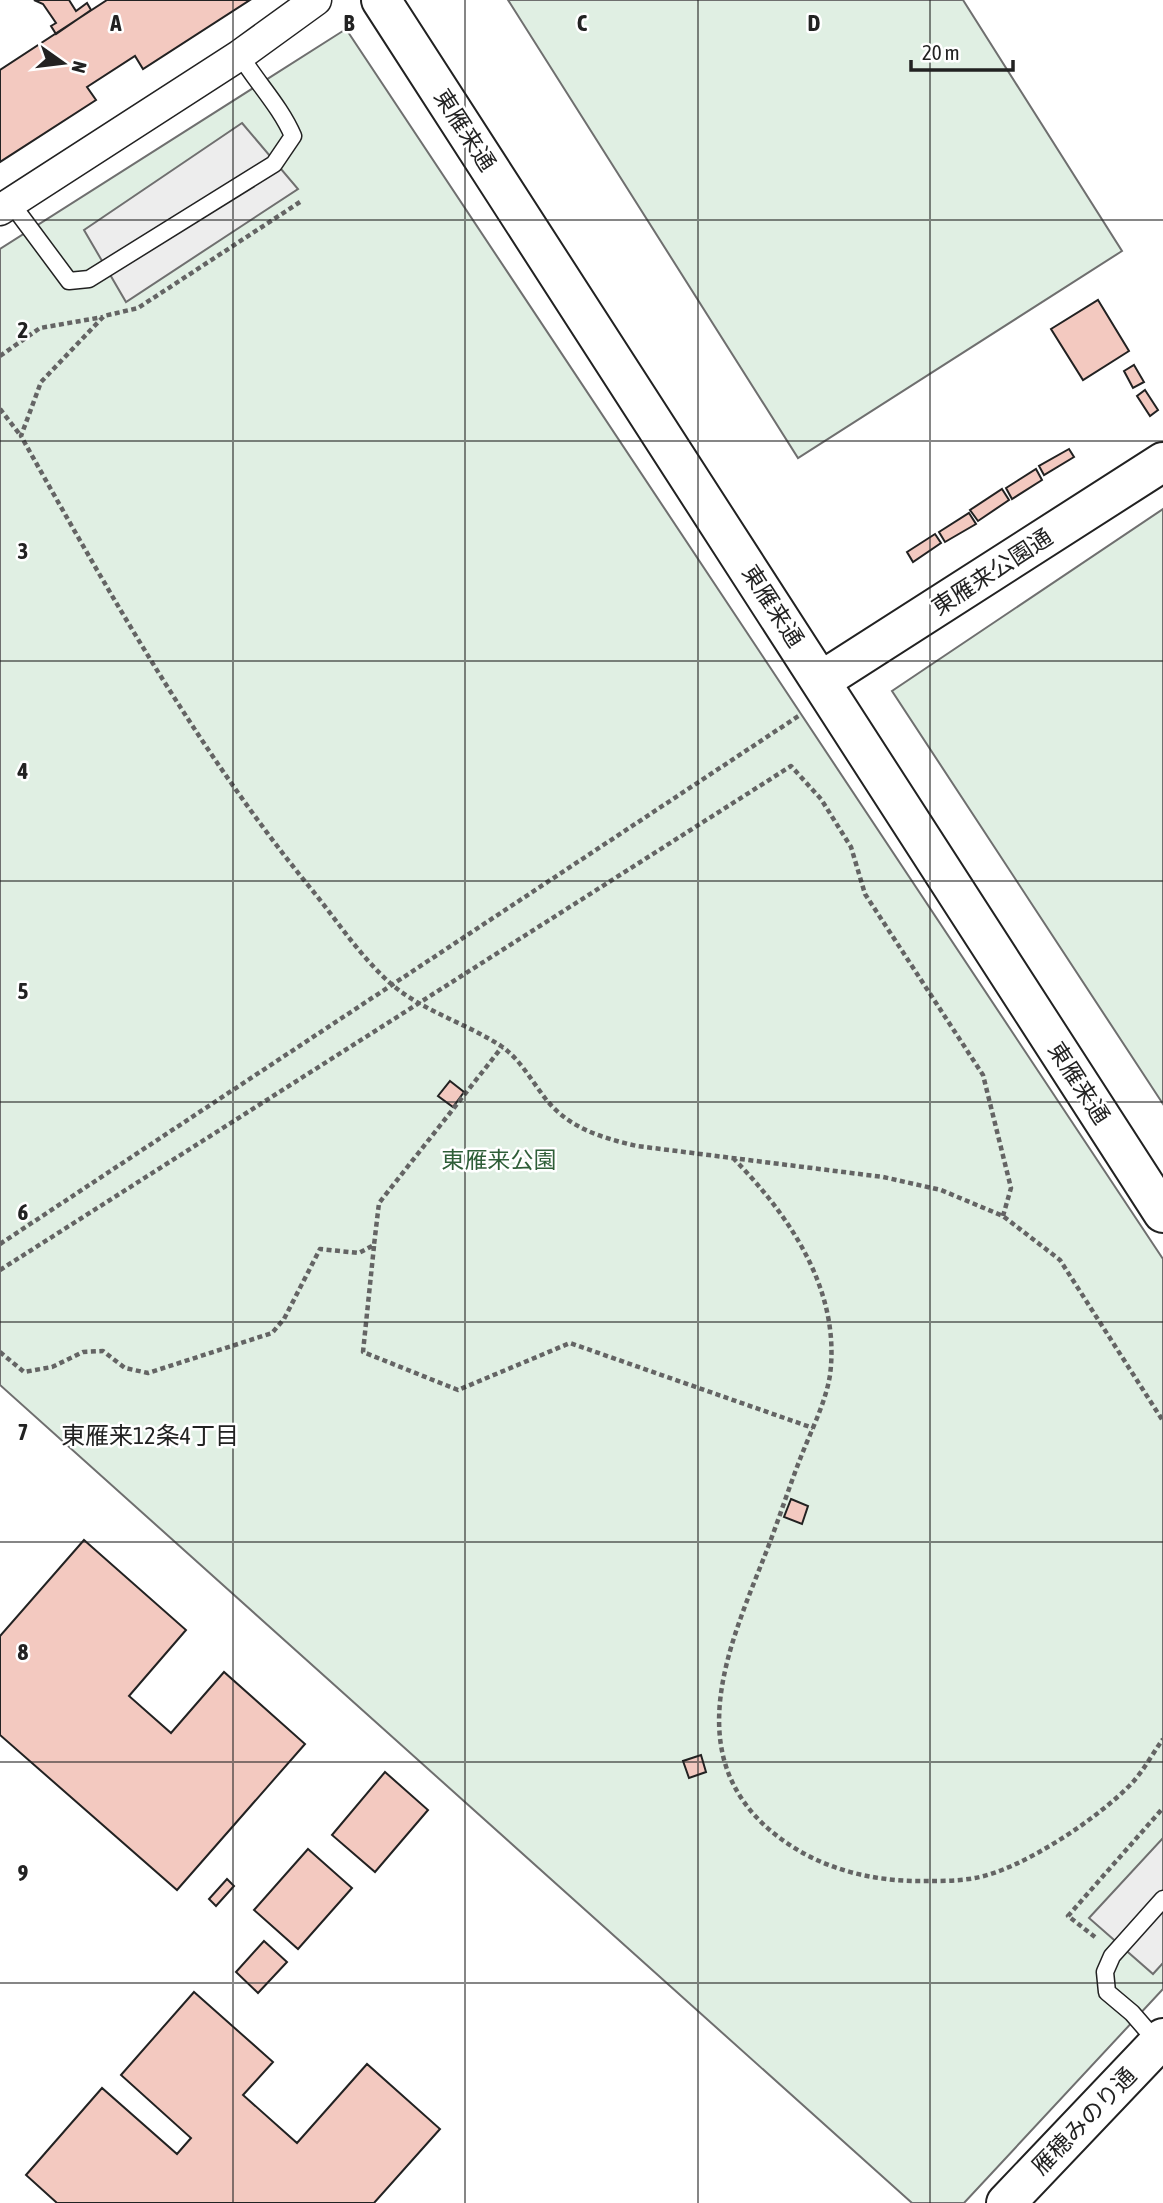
<svg xmlns="http://www.w3.org/2000/svg" width="1163" height="2203" font-family="'Asap Condensed','Noto Sans JP',sans-serif">
<style>
.green{fill:#e0efe3;stroke:#6f6f6f;stroke-width:2}
.parking{fill:#ededed;stroke:#6f6f6f;stroke-width:2}
.building{fill:#f3c9c0;stroke:#222;stroke-width:2}
.lines{fill:none;stroke-linecap:round;stroke-linejoin:round}
.service-casing{stroke:#222;stroke-width:19}
.minor-casing{stroke:#222;stroke-width:33}
.tertiary-casing{stroke:#222;stroke-width:42}
.path{stroke:#646464;stroke-width:4.5;stroke-dasharray:5 3.5;stroke-linecap:butt}
.service{stroke:#fff;stroke-width:16}
.minor{stroke:#fff;stroke-width:30}
.tertiary{stroke:#fff;stroke-width:38}
.grid{fill:none;stroke:#222;stroke-width:2;stroke-opacity:0.55}
.labels{text-anchor:middle;stroke-width:5;stroke-linejoin:round;paint-order:stroke}
.street-label{font-size:23px;fill:#222;stroke:#fff}
.park-label{font-size:23px;fill:#2f5e38;stroke:#fff}
.neighbourhood-label{font-size:24px;fill:#222;stroke:#fff}
.grid-label{font-size:23px;text-anchor:middle;font-weight:bold;fill:#222;stroke:#fff;stroke-width:5;stroke-linejoin:round;paint-order:stroke}
</style>
<rect width="100%" height="100%" fill="#fff"/>
<!-- green -->
<path class="green" d="M508 0H963L1122 251 798 458Z
M346 29 1163 1259V1989L964 2203H912L0 1385V249Z
M1163 509V1104L892 691Z"/>
<!-- parking -->
<path class="parking" d="M242 123 298 189 126 302 84 230Z
M1163 1838V1963L1153 1974 1089 1918Z"/>
<!-- building -->
<path class="building" d="M69 0 76 11 87 3 91 10 56 34 51 26 56 23 43 4 34 0Z
M107 0H250L143 69 135 56 87 87 96 100 0 162V70Z
M1098 300 1129 351 1083 380 1051 329Z
M1134 365 1144 382 1133 388 1124 371Z
M1145 390 1158 410 1150 416 1137 396Z
M1069 449 1074 457 1044 475 1039 466Z
M1036 469 1042 480 1012 499 1006 488Z
M1002 489 1009 500 978 521 970 510Z
M969 513 976 524 945 542 939 532Z
M935 534 941 543 913 562 907 552Z
M450 1081 464 1092 453 1107 438 1096Z
M791 1499 808 1506 802 1524 784 1517Z
M84 1540 186 1630 129 1696 171 1733 224 1672 305 1744 177 1890 0 1735V1636Z
M701 1755 706 1772 689 1778 683 1761Z
M385 1772 428 1810 375 1872 332 1835Z
M308 1849 352 1888 298 1949 254 1910Z
M227 1879 234 1886 216 1906 209 1899Z
M264 1941 287 1962 258 1993 236 1972Z
M194 1992 273 2062 243 2095 297 2143 367 2064 440 2129 374 2203H57L26 2175 102 2088 177 2154 191 2138 121 2075Z"/>
<g class="lines">
<!-- service casing -->
<g class="service-casing">
<path id="service" d="M11 203 69 281 89 279 274 164 293 136C280 106 257 83 240 55
M1158 2043 1132 2013 1107 1992 1105 1972 1112 1956 1163 1899"/>
</g>
<!-- minor casing -->
<g class="minor-casing">
<path id="minor" d="M0 210 240 55 316 0"/>
</g>
<!-- tertiary casing -->
<g class="tertiary-casing">
<path id="tertiary" d="M381 0 1163 1213
M821 681 1163 462
M1006 2203 1163 2038"/>
</g>
<!-- path -->
<path class="path" d="M300 202 138 308 104 316 41 382 21 436C109 593 198 751 312 890 338 922 360 956 390 983 422 1011 466 1023 501 1046 520 1059 531 1080 545 1098 568 1128 602 1138 637 1146L883 1177 941 1190 1003 1216 1060 1260 1163 1421
M0 356 40 328 103 317
M0 409 21 436
M733 1158C789 1215 841 1290 830 1375 826 1401 812 1429 802 1454 789 1487 778 1522 765 1555 729 1646 680 1754 771 1831 815 1868 870 1882 927 1881 942 1881 959 1881 975 1878 1021 1870 1099 1818 1132 1783 1144 1770 1153 1753 1163 1739
M0 1244 800 715
M374 1246 363 1352 458 1390 570 1343 813 1428
M0 1270 791 766 821 799 851 847 865 894 983 1075 1011 1188 1003 1216
M0 1352 24 1372 52 1367 83 1352 103 1351 125 1368 148 1373 272 1333 284 1319 320 1249 359 1253 374 1245 379 1203 502 1047
M1095 1937 1068 1916 1163 1808"/>
<!-- service -->
<use href="#service" class="service"/>
<!-- minor -->
<use href="#minor" class="minor"/>
<!-- tertiary -->
<use href="#tertiary" class="tertiary"/>
</g>
<!-- grid -->
<path class="grid" d="M233 0V2203M465 0V2203M698 0V2203M930 0V2203M0 220H1163M0 441H1163M0 661H1163M0 881H1163M0 1102H1163M0 1322H1163M0 1542H1163M0 1762H1163M0 1983H1163"/>
<g class="labels">
<!-- street labels -->
<g class="street-label">
<text transform="translate(465 130) rotate(57)" y="8">東雁来通</text>
<text transform="translate(992 572) rotate(-33)" y="8">東雁来公園通</text>
<text transform="translate(773 606) rotate(57)" y="8">東雁来通</text>
<text transform="translate(1079 1083) rotate(57)" y="8">東雁来通</text>
<text transform="translate(1084 2121) rotate(-46)" y="8">雁穂みのり通</text>
</g>
<!-- park labels -->
<g class="park-label">
<text x="499" y="1168">東雁来公園</text>
</g>
<!-- neighbourhood labels -->
<g class="neighbourhood-label">
<text x="150" y="1444">東雁来12条4丁目</text>
</g>
</g>
<g class="grid-label">
<text x="116" y="31">A</text>
<text x="349" y="31">B</text>
<text x="582" y="31">C</text>
<text x="814" y="31">D</text>
<text x="23" y="338">2</text>
<text x="23" y="559">3</text>
<text x="23" y="779">4</text>
<text x="23" y="999">5</text>
<text x="23" y="1220">6</text>
<text x="23" y="1440">7</text>
<text x="23" y="1660">8</text>
<text x="23" y="1881">9</text>
</g>
<!-- north arrow -->
<g transform="translate(63 63) rotate(104)" stroke="#ffffff" stroke-width="5" paint-order="stroke">
<path d="M0-5L12 26L0 18L-12 26Z" fill="#222222"/>
<text y="-10" font-size="19" font-weight="bold" text-anchor="middle" fill="#222222">N</text>
</g>
<!-- scale -->
<path d="M911 60v10h102v-10" fill="none" stroke="#222222" stroke-width="3.5"/>
<text x="922" y="60" font-size="21" fill="#222222" stroke="#ffffff" stroke-width="5" paint-order="stroke">20 m</text>
</svg>
